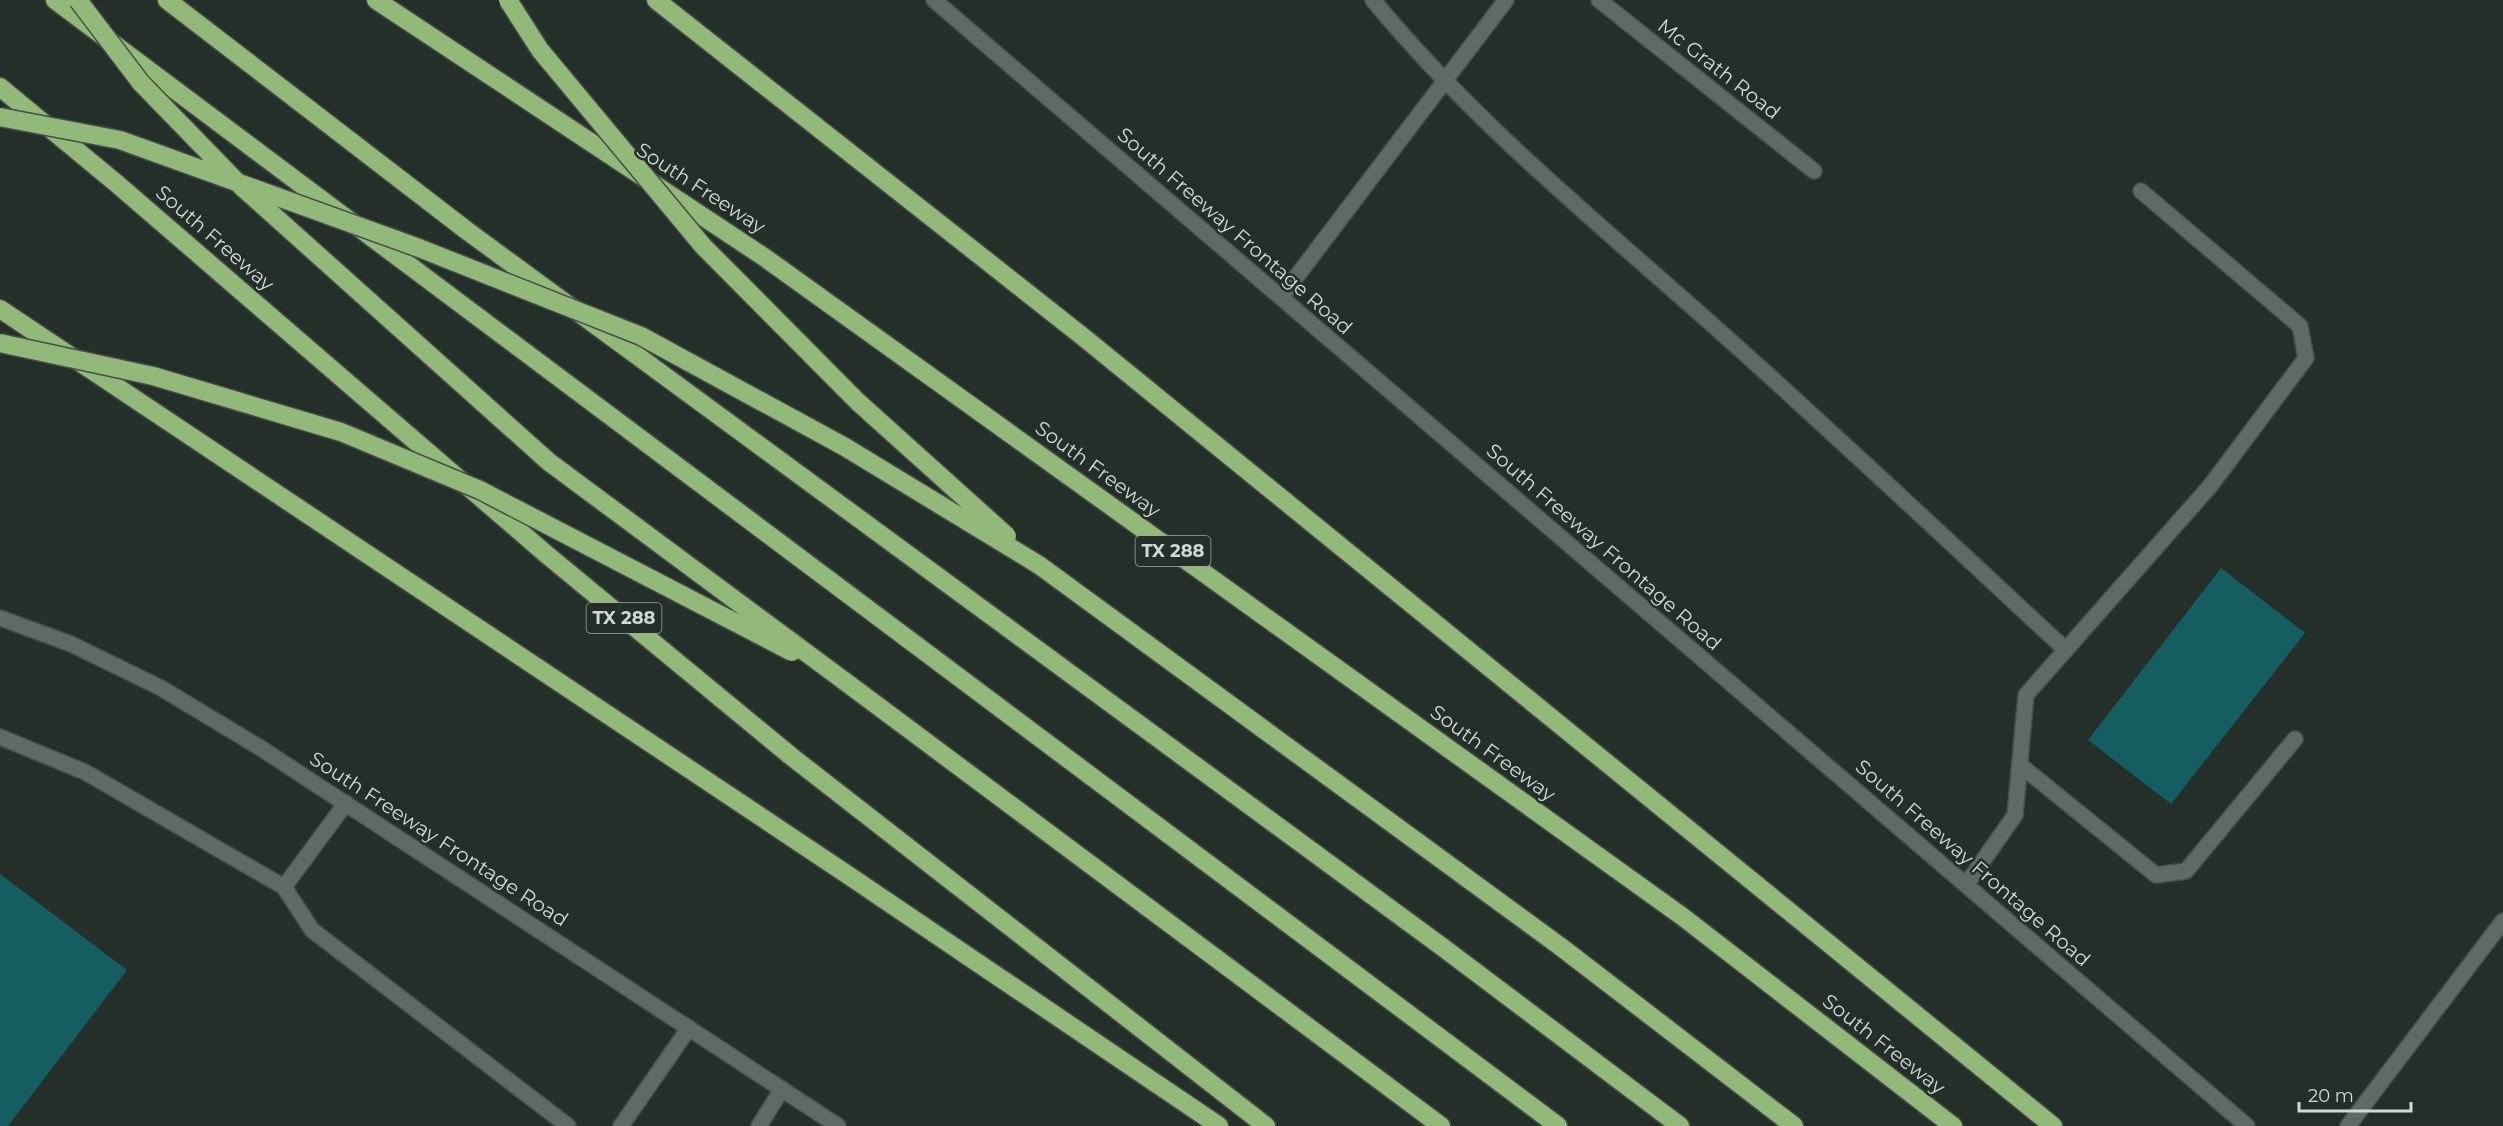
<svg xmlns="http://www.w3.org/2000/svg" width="2503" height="1126" font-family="Montserrat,sans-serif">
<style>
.building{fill:#165d62}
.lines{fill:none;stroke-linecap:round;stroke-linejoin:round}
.lane-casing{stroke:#434d49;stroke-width:18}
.secondary-casing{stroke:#434d49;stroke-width:18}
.highway-casing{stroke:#434d49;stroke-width:21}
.lane{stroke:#5d6a65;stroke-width:15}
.secondary{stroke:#5d6a65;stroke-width:15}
.highway{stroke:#93b97a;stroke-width:18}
.highway-bridge-casing{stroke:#434d49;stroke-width:21;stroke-linecap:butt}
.highway-bridge{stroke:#93b97a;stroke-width:18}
.labels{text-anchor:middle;stroke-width:5;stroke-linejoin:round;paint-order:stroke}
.shield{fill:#242f2a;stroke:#9da6a2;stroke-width:1.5}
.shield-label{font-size:18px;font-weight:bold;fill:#d1d9d5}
.street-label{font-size:20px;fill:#d1d9d5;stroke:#242f2a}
</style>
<rect width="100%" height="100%" fill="#242f2a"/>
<!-- building -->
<path class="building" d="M2221 568 2305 633 2171 804 2088 740Z
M0 874 127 970 8 1126H0Z"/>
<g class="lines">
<!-- lane casing -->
<g class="lane-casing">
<path id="lane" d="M1373 0C1471 119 1592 218 1707 320 1829 428 1947 540 2066 650
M1599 0 1814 171
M1281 297 1506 0
M0 737 85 772 284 887 312 930 568 1126
M2020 765 2156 875 2186 871 2295 739
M1966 885 2015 815 2026 695 2211 485 2306 358 2300 326 2141 191
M284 887 346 803
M621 1126 689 1028
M759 1126 782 1089
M2348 1126 2503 921"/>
</g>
<!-- secondary casing -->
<g class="secondary-casing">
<path id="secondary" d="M934 0 2247 1126
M0 618 71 644 161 688 259 747 838 1126"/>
</g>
<!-- highway casing -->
<g class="highway-casing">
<path id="highway" d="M55 0 1558 1126
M167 0 466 230 1441 946 1680 1126
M376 0 764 257 1683 917 1953 1126
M656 0 1082 336 2053 1126
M0 87 116 183 546 554 792 757 1266 1126
M0 309 848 875 1219 1126
M1039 565 1561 947 1794 1126
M843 680 1441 1126"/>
</g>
<!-- lane -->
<use href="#lane" class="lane"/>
<!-- secondary -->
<use href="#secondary" class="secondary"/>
<!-- highway -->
<use href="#highway" class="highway"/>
<!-- highway-bridge casing -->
<g class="highway-bridge-casing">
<path id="highway-bridge" d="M78 0 141 83 242 187 549 462 843 680
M508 0 540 50 703 246 858 402 1007 536
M0 117 120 140 419 248 641 336 845 447 1039 565
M0 343 153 376 341 432 480 490 792 652"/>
</g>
<!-- highway-bridge -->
<use href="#highway-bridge" class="highway-bridge"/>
</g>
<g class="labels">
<!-- shield labels -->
<g class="shield">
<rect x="1135.5" y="536" width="75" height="30" rx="4.5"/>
<rect x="586.5" y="603" width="75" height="30" rx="4.5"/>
</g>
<g class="shield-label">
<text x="1173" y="557">TX 288</text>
<text x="624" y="624">TX 288</text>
</g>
<!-- street labels -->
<g class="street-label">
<text transform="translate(1719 69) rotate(38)" y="7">Mc Grath Road</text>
<text transform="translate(701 188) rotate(33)" y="7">South Freeway</text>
<text transform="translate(1235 231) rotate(41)" y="7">South Freeway Frontage Road</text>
<text transform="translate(215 238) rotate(41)" y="7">South Freeway</text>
<text transform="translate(1098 469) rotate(36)" y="7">South Freeway</text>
<text transform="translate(1604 547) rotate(41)" y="7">South Freeway Frontage Road</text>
<text transform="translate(1493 753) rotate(36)" y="7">South Freeway</text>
<text transform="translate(439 839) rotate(33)" y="7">South Freeway Frontage Road</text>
<text transform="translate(1973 863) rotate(41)" y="7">South Freeway Frontage Road</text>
<text transform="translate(1884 1044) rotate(38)" y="7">South Freeway</text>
</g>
</g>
<!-- scale -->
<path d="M2299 1102v9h112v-9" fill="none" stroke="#d1d9d5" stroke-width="3"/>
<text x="2308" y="1102" font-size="18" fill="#d1d9d5" stroke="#242f2a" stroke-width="4.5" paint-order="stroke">20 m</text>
</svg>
